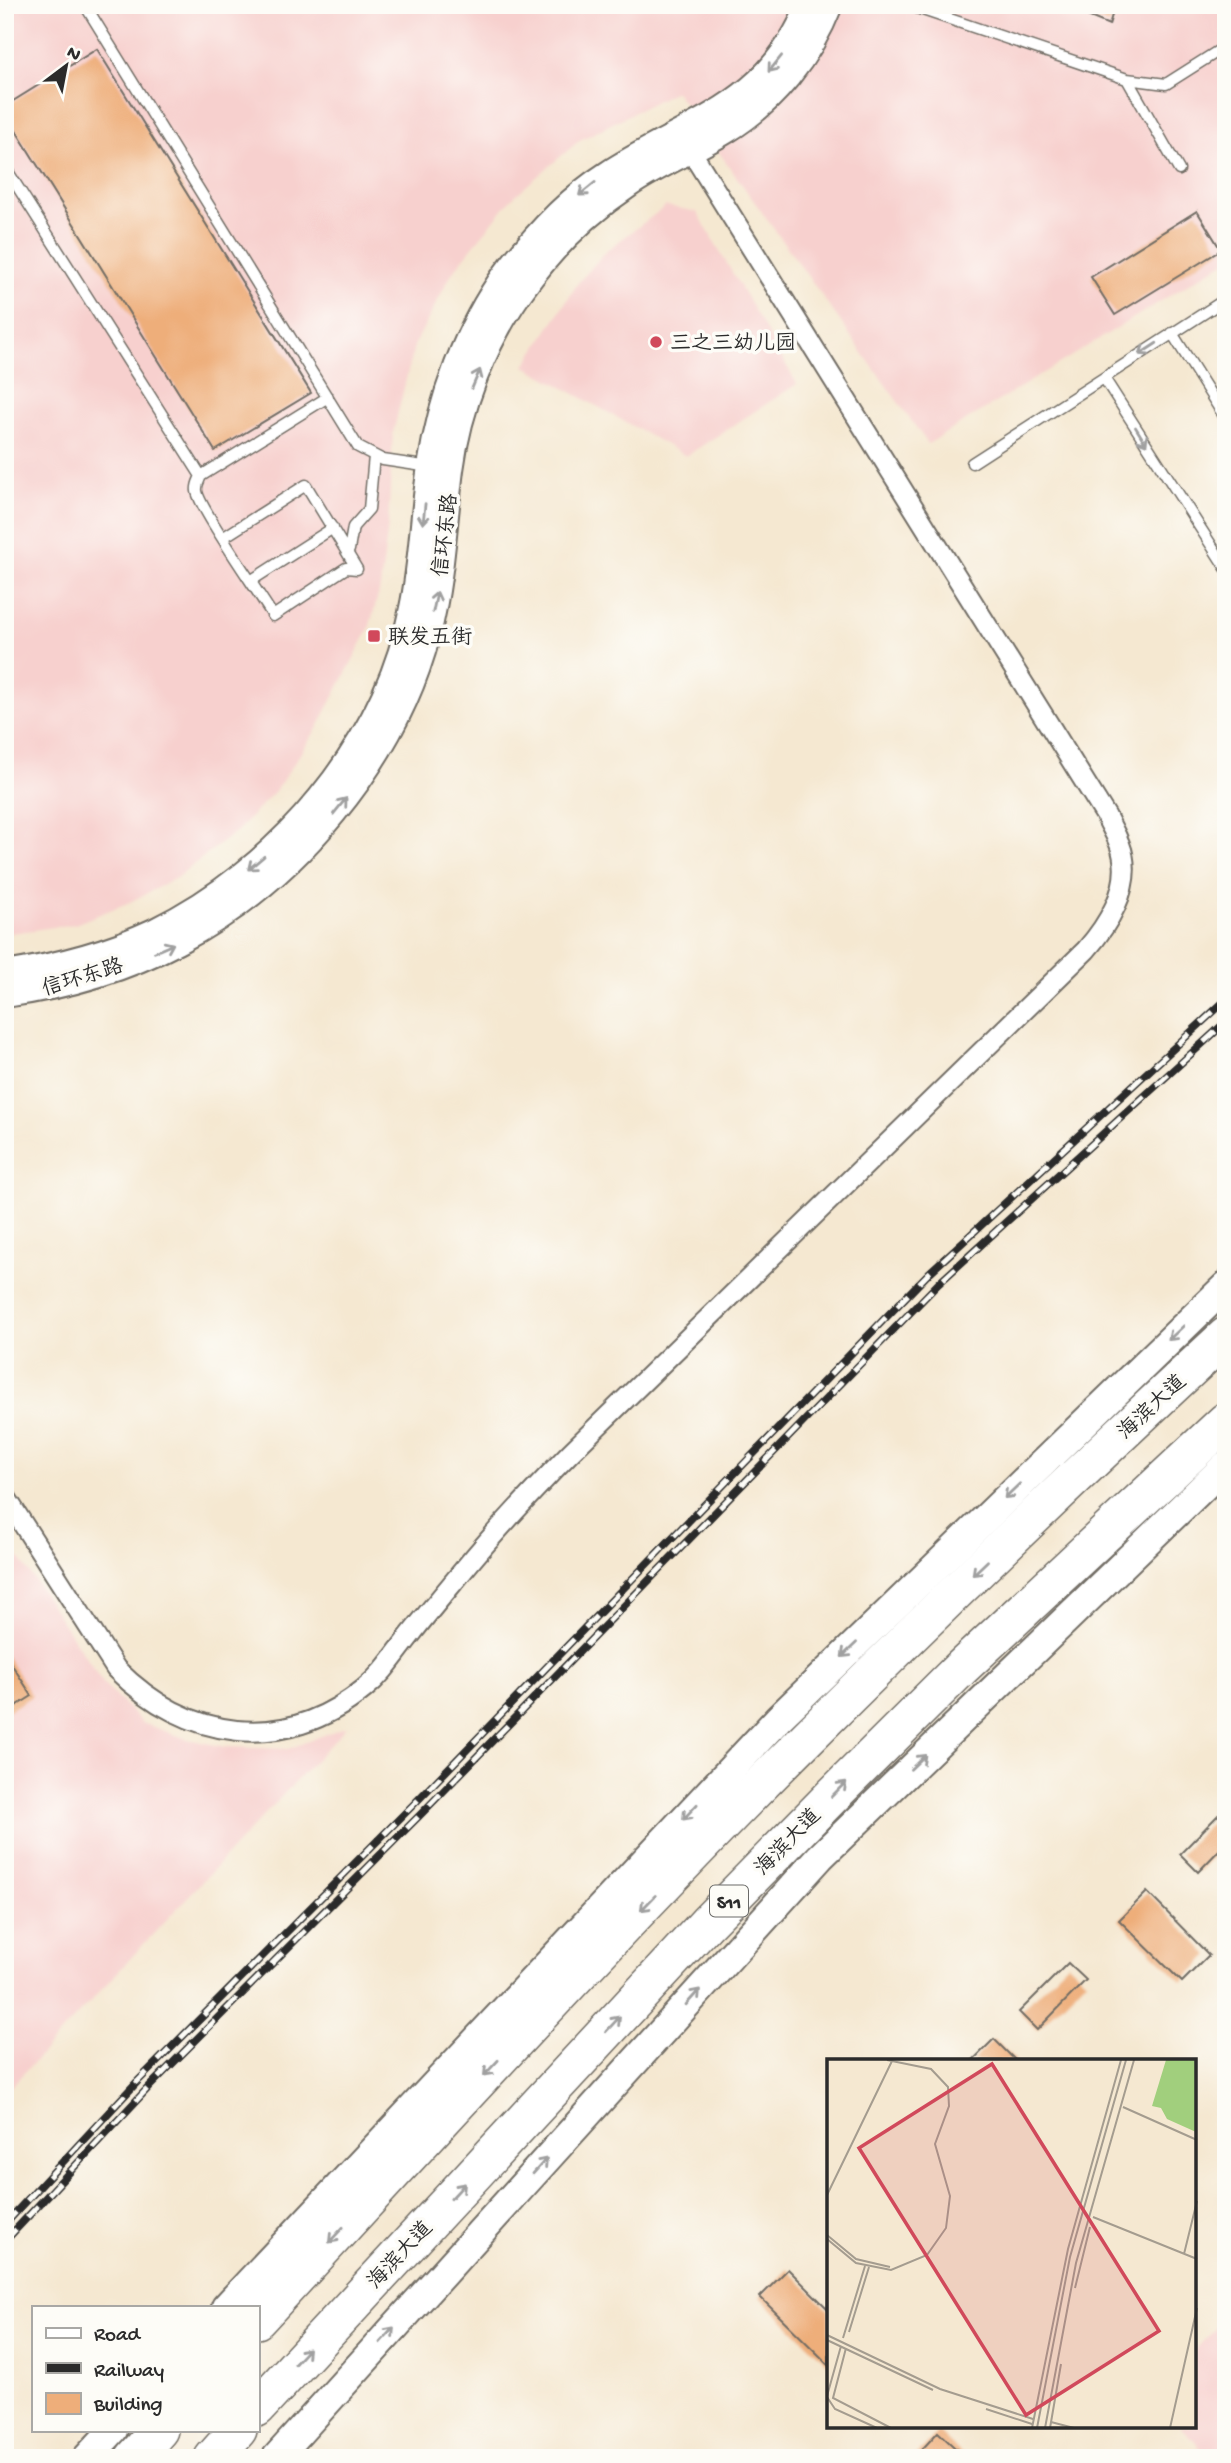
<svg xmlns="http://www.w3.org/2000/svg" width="1231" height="2463" font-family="'Gochi Hand','LXGW WenKai TC',sans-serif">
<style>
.built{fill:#f7d0ce}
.building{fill:#eeae7a}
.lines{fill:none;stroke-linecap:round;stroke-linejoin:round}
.service-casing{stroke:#726d65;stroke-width:13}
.minor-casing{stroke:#726d65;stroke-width:23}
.tertiary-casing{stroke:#726d65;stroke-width:28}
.secondary-casing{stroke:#726d65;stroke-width:32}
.motorway-casing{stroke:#726d65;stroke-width:40}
.service{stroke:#fff;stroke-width:10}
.minor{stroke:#fff;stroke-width:19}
.tertiary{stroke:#fff;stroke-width:24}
.secondary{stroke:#fff;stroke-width:28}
.motorway{stroke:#fff;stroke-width:37}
.rail-casing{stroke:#2b2b2b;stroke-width:8}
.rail{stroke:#fdfcf7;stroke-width:5;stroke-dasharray:16;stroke-linecap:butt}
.oneway{stroke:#a0a0a0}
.poi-dot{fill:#d1495b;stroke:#fdfcf7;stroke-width:2.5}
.labels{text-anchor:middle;stroke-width:7;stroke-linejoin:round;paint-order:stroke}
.shield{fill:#fdfcf7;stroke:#6a6a68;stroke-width:2}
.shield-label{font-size:19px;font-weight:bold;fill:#2b2b2b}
.poi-label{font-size:21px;fill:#2b2b2b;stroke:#fdfcf7;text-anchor:start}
.street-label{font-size:21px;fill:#2b2b2b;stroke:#fdfcf7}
.inset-road{fill:none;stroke:#a49c8f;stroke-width:2}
.view{fill:#d1495b;fill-opacity:0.15;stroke:#d1495b;stroke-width:3.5}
.inset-edge{fill:none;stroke:#2b2b2b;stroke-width:3.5}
</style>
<rect width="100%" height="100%" fill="#fdfcf7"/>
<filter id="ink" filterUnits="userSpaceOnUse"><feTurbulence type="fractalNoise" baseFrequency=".0143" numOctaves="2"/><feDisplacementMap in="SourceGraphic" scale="14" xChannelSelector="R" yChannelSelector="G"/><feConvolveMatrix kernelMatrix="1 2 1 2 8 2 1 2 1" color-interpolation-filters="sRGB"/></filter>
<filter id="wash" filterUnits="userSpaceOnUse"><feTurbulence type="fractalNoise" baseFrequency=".00686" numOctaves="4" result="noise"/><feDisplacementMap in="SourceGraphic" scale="28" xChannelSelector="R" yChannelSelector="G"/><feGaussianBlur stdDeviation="1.57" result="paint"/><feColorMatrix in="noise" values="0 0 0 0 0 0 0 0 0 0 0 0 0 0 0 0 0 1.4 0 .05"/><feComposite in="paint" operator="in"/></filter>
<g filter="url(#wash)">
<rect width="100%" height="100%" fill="#f5e8d1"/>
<!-- built -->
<path class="built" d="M5 5H1226V261L928 444 675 91 580 140 511 199 452 273 414 346 393 433 388 525 380 588 369 629 318 727 276 790 238 830 176 878 130 902 75 924 5 934Z
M666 206 697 212 797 384 686 456 525 366 578 283 606 251Z
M5 1536 103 1683 142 1723 187 1739 225 1747 288 1749 347 1726 5 2093Z
M1226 2317V2458H1209L1181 2426H1194V2351Z"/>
<g id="blocks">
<!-- building -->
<path class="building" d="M1061 5H1115L1109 25Z
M97 49 311 393 215 451 5 113V106Z
M1197 211 1221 250 1115 315 1091 277Z
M5 1654 32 1696 5 1713Z
M1226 1807V1843L1198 1872 1180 1854Z
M1147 1892 1209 1955 1182 1982 1119 1920Z
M1068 1963 1086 1980 1037 2030 1019 2012Z
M994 2039 1016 2061H972Z
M788 2269 829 2310V2365L760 2297Z
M938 2432 966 2458H914Z"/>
</g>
</g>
<g filter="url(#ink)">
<use href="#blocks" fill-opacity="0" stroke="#726d65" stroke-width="2"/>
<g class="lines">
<!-- service casing -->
<g class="service-casing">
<path id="service" d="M85 5 358 447 383 460 430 467
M908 5 1127 79 1166 84 1226 46
M1127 79 1179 170
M5 167 201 476
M1172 333 1226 419
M1104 378 1226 568
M972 463 1226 299
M224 537 306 485 357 569 346 568 273 616C260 594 199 508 197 491 196 485 199 481 201 476L328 397
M349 550 353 527 369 509 374 456
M252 580 333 528"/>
</g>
<!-- minor casing -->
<g class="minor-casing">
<path id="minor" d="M5 1496 116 1669C187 1740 283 1755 364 1689 384 1673 396 1653 412 1633 430 1610 448 1589 466 1567 499 1527 534 1490 570 1453L1086 950C1107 926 1130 890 1123 856 1121 842 1112 829 1106 816L684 140"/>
</g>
<!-- tertiary casing -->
<g class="tertiary-casing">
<path id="tertiary" d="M5 974C56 966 107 953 154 931 279 870 385 746 412 608 422 562 422 514 430 467 440 400 466 328 506 273 534 236 568 199 607 174 690 120 768 108 809 5
M5 995C63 987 124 970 177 942 293 882 395 761 428 634 442 580 444 525 451 470 459 407 485 342 521 291 550 250 587 213 629 185 660 164 695 150 726 131 773 103 810 56 830 5"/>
</g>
<!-- secondary casing -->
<g class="secondary-casing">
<path id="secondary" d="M226 2307 779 1718 1226 1286
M87 2458 113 2430
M276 2458 820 1857 1226 1465"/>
</g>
<!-- motorway casing -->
<g class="motorway-casing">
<path id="motorway" d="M257 2320C435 2128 611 1934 796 1749 936 1609 1080 1471 1226 1336
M257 2408 707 1923 833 1795 960 1669 1226 1421
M134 2458 159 2430
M213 2458 238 2430"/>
</g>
<!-- service -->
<use href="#service" class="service"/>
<!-- minor -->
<use href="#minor" class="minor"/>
<!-- tertiary -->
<use href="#tertiary" class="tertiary"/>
<!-- secondary -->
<use href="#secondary" class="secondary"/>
<!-- motorway -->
<use href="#motorway" class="motorway"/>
<!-- rail casing -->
<g class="rail-casing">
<path id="rail" d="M5 2224 137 2082 414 1804 929 1273 1226 1000
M5 2241 149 2087 422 1813 938 1284 1226 1022"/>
</g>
<!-- rail -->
<use href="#rail" class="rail"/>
</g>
<!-- one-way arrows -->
<defs><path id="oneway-shaft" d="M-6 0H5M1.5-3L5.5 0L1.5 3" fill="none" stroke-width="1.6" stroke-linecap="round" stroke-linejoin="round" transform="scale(1.75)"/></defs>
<g class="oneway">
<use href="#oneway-shaft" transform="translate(775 64) rotate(129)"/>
<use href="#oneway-shaft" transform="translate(587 189) rotate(141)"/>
<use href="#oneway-shaft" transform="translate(1148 349) rotate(147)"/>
<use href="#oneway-shaft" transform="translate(476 379) rotate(-67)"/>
<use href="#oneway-shaft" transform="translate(1141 436) rotate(58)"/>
<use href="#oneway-shaft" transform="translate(424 514) rotate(96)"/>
<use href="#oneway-shaft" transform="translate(435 602) rotate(-78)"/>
<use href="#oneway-shaft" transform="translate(340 806) rotate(-51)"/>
<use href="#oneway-shaft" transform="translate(256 863) rotate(140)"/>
<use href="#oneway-shaft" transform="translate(164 948) rotate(-24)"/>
<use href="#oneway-shaft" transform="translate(1176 1333) rotate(137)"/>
<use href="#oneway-shaft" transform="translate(1012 1491) rotate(136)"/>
<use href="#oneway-shaft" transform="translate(980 1568) rotate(136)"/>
<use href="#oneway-shaft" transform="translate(849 1650) rotate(136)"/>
<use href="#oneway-shaft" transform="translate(918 1762) rotate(-44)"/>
<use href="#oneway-shaft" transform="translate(839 1789) rotate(-45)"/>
<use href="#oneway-shaft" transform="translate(690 1812) rotate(133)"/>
<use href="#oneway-shaft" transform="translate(648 1903) rotate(134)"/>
<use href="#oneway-shaft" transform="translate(693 1997) rotate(-48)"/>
<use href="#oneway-shaft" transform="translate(613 2024) rotate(-47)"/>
<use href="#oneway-shaft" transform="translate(491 2068) rotate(133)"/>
<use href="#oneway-shaft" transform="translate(540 2166) rotate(-48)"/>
<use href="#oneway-shaft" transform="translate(458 2191) rotate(-47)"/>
<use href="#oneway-shaft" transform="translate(336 2235) rotate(133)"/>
<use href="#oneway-shaft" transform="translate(387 2335) rotate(-48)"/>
<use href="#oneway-shaft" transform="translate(302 2356) rotate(-47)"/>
</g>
</g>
<!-- markers -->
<g class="poi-dot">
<circle cx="656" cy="342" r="7"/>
<rect x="367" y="629" width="14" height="14" rx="3.5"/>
</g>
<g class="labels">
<!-- shield labels -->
<rect class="shield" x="710" y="1885.5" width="38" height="31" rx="5"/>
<g class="shield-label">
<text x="729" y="1908">S11</text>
</g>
<!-- poi labels -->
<g class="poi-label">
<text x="670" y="349">三之三幼儿园</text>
<text x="388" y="643">联发五街</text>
</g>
<!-- street labels -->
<g class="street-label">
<text transform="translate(444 535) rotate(-83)" y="7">信环东路</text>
<text transform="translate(82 976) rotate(-17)" y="7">信环东路</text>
<text transform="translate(1151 1406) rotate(-43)" y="7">海滨大道</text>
<text transform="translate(787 1841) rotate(-46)" y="7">海滨大道</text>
<text transform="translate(399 2254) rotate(-47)" y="7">海滨大道</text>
</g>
</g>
<!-- overview -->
<g transform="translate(827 2059)">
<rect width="369" height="369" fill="#f5e8d1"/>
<path d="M339 1H369V73L340 60 334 49 325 47Z" fill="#a1cf7d"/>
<path class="inset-road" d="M296 48 370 81M0 136 65 2M266 158 370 200M0 176 29 200 63 208M0 180 29 204 64 211 100 196 119 169 123 137 108 85 122 47 121 28 104 10 60 1M357 195 370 142M248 229 263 168M22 273 42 208M0 276 113 330 206 360M16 279 38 207M0 281 106 331M19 289 6 339 64 369M0 337 14 287M0 338 8 350 50 369M159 350 205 365M224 363 247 369M205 369 241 190 294 1M210 369 243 198 299 1M218 369 249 204 307 1M223 369 234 305M343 369 370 249"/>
<path class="view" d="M165 5 332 272 199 356 32 89Z"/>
<rect width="369" height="369" class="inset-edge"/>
</g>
<!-- margin -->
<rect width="1231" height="2463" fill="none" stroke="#fdfcf7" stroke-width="28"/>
<!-- legend -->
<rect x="32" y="2306" width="228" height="126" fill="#fdfcf7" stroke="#a9a8a5" stroke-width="2"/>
<rect x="46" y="2328" width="35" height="10" fill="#ffffff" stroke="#a9a8a5" stroke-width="2"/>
<text x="94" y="2340" font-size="21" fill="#2b2b2b">Road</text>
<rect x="46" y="2363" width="35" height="10" fill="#2b2b2b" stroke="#a9a8a5" stroke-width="2"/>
<text x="94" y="2376" font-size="21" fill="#2b2b2b">Railway</text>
<rect x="46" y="2393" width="35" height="21" fill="#eeae7a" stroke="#a9a8a5" stroke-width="2"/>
<text x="94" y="2410" font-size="21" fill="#2b2b2b">Building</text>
<!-- north arrow -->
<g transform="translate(66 66) rotate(32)" stroke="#fdfcf7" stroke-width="5" paint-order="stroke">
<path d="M0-5L12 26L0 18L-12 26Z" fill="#2b2b2b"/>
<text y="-10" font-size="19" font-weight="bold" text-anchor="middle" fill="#2b2b2b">N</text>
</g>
</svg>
